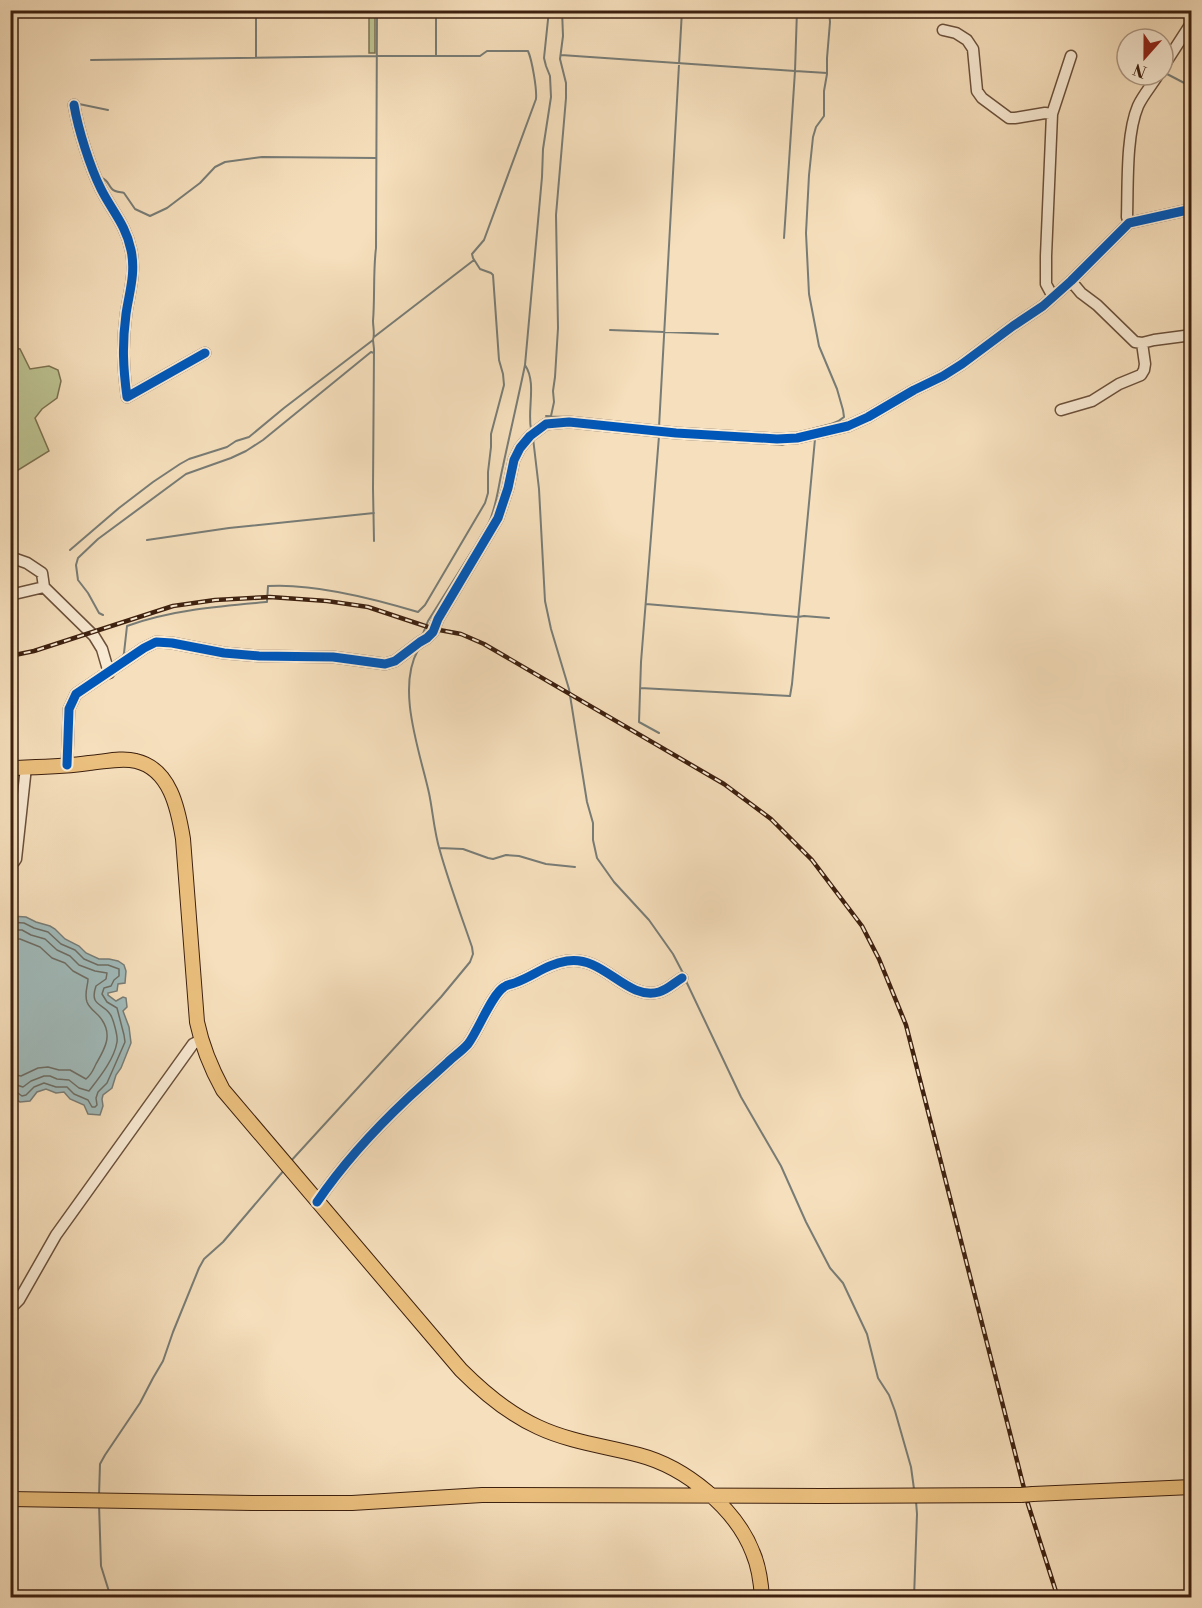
<svg xmlns="http://www.w3.org/2000/svg" width="1202" height="1608" font-family="'Libre Bodoni',serif">
<style>
.green{fill:#bcc291;stroke:#7c7150;stroke-width:1.5}
.water{fill:#a0baba;stroke:#787c76;stroke-width:1.5}
.lines{fill:none;stroke-linecap:round;stroke-linejoin:round}
.shore{stroke:#6e6d64;stroke-width:1.5}
.stream{stroke:#787c76;stroke-width:2}
.minor-casing{stroke:#6b503a;stroke-width:13}
.major-casing{stroke:#3d200f;stroke-width:16}
.minor{stroke:#f9ead3;stroke-width:10}
.major{stroke:#ebc07e;stroke-width:14}
.rail-casing{stroke:#3d200f;stroke-width:4.5}
.rail{stroke:#f9ead3;stroke-width:2;stroke-dasharray:7;stroke-linecap:butt}
.major-bridge-casing{stroke:#3d200f;stroke-width:16;stroke-linecap:butt}
.major-bridge{stroke:#ebc07e;stroke-width:14}
.cycleway-casing{stroke:#f9ead3;stroke-width:13}
.cycleway{stroke:#0057b8;stroke-width:9}
</style>
<rect width="100%" height="100%" fill="#f6dfbc"/>
<filter id="stains"><feTurbulence type="fractalNoise" baseFrequency=".00333" numOctaves="4"/><feColorMatrix values="0 0 0 0 .2 0 0 0 0 .09 0 0 0 0 .02 0 0 0 .5 -.17"/></filter>
<radialGradient id="worn" r=".72"><stop offset=".6" stop-color="#630" stop-opacity="0"/><stop offset="1" stop-color="#630" stop-opacity=".3"/></radialGradient>
<!-- green -->
<path class="green" d="M369 11H375V53H369Z
M11 347 20 349 30 369 49 366 58 370 61 381 57 398 42 409 35 418 49 451 15 472 10 467Z"/>
<!-- water -->
<path class="water" d="M11 916 26 917 36 922 50 926 55 929 65 939 79 946 86 953 99 959H109L118 961 124 965 126 971 125 983 118 984 117 991 108 993V995L116 1001 123 997 126 998 127 1007 123 1011 129 1027 131 1043 121 1068 116 1075 112 1088 103 1095 102 1099 103 1106 100 1115 88 1114 84 1105 70 1099 64 1092 56 1093 46 1089 37 1092 30 1101 20 1102 11 1096Z"/>
<g class="lines">
<!-- shore -->
<path class="shore" d="M10 922 24 923 34 928 48 932 61 944 75 950 84 959 98 965H108L119 969V976L114 980 111 986 104 988 102 994 107 1002 117 1008 124 1035 125 1042 107 1083 98 1092 96 1098 97 1105 95 1107H92L88 1100 74 1094 67 1087H56L44 1083 34 1087 26 1095 22 1096 15 1091H10
M10 930H22L31 935 45 939 57 950 70 956 79 965 95 971 107 973 106 979 96 986C89 1006 103 1003 110 1014 113 1018 118 1036 117 1042 114 1060 99 1078 89 1091L79 1088 69 1080 57 1079 50 1076H44L31 1081 23 1087 10 1083
M10 939H20L40 947 52 958 65 963 73 971 88 979C88 986 84 993 87 1002 90 1010 98 1013 102 1020 113 1036 104 1050 96 1064 93 1070 92 1074 86 1079L70 1070H59L48 1067 38 1068 21 1076 10 1074"/>
<!-- stream -->
<path class="stream" d="M561 55 795 71 797 10
M436 56V10
M256 57V10
M91 60 376 56H480L487 51H528C532 60 537 89 536 99L484 240 472 254 473 258 480 269 491 273 493 275 499 360 503 374 504 385 491 434V447L488 472V493L485 503 425 605 418 612C375 599 314 583 268 586L267 602C220 606 172 610 127 626L124 653 123 656
M1167 74 1192 87
M79 106V104L108 110
M102 178C108 180 108 185 112 189 115 192 120 192 124 193L135 209 150 216 167 208 200 183 215 167 225 162 262 157 376 158
M784 238 795 71 827 73
M610 330 718 334
M374 337 474 260
M373 340 374 349 373 488 374 541
M546 416 568 417
M551 416 554 402 553 391 555 377 558 328 556 215 566 98V83L560 59 563 36 562 10
M659 427 682 10
M531 429C527 409 537 383 525 365L542 177 543 149 551 97 550 76 546 66 544 58 549 10
M809 430C821 425 834 426 844 417L843 410 837 389 819 346 809 294 806 233 809 175 813 137 816 127 824 116V91L827 74V58L830 22 829 10
M659 436 641 662 639 722 659 733
M533 438 539 489 545 601 551 629 569 689 587 802 593 823V840L597 858 614 882 649 920 673 954 684 975
M766 443 782 445 787 443
M488 525C497 506 498 487 503 466 510 433 518 399 525 365
M147 540 229 528 374 513
M70 550 119 508 153 482 180 464 189 459 227 447 236 441 249 437 284 408 373 340C375 334 373 327 373 321 375 297 373 272 376 248L377 10
M646 604 798 617 804 616 829 618
M103 615 99 613 88 593 78 580 76 565 78 558 98 539 186 474 231 458 246 451 263 440 371 352 374 353
M422 636 428 621 472 551
M640 688 790 696 792 684 815 439
M439 848 463 849 488 858 493 859 506 855 519 856 546 864 575 867
M686 981 741 1097 781 1166 806 1222 830 1268 843 1283 867 1334 878 1378 889 1395 895 1411 911 1467 914 1489
M290 1162 441 997 470 962 473 954 472 947C461 915 449 883 440 851 434 832 433 812 429 793 420 752 396 689 418 650
M99 1496 100 1464 105 1455 140 1403 153 1378 163 1361 173 1332 199 1268 204 1259 223 1242 285 1169
M99 1504 101 1566 111 1598
M914 1598 917 1514 916 1501"/>
<!-- minor casing -->
<g class="minor-casing">
<path id="minor" d="M943 30 956 33 967 40 973 49 977 91 982 98 1009 118H1015L1045 113 1052 114
M1163 67 1192 22
M74 105C78 129 90 167 101 189 112 211 126 225 131 250 136 273 129 293 126 314 122 345 123 367 127 397L205 353
M1129 223 1127 217C1128 185 1126 134 1138 106 1143 95 1152 85 1158 75
M1071 281 1081 293 1097 305 1135 342 1142 343 1154 340 1192 335
M1053 297 1046 284V256L1052 114 1071 56
M1061 410 1092 401 1119 384 1141 375 1144 370 1145 364 1142 343
M10 557 27 563 42 573 44 587 94 636 102 649 109 673
M10 595 44 587
M67 765 69 709 76 694 144 648 156 642 172 643 224 653 259 656 333 657 385 664 395 661 420 642 427 638 433 632 438 619 498 518 508 488 514 460 520 448 530 436 546 424 569 422 676 433 777 439 797 438 848 426 868 417 914 390 943 376 962 364 1013 326 1043 306 1071 281 1129 223 1192 209
M10 863 14 862 16 859 26 767
M317 1202C343 1164 373 1131 407 1099 420 1087 434 1075 448 1062 454 1056 462 1051 468 1044 478 1031 492 994 504 987 508 984 513 984 517 982 535 975 547 964 567 961 604 955 626 1001 659 992 667 990 674 983 682 978
M10 1309 19 1300 56 1235 193 1044 201 1040"/>
</g>
<!-- major casing -->
<g class="major-casing">
<path id="major" d="M10 768C37 767 63 767 89 763 104 762 121 757 136 761 170 769 178 808 183 839L197 1022C202 1046 211 1068 223 1090L461 1370C483 1392 509 1414 538 1427 570 1442 605 1446 639 1455 685 1467 736 1508 753 1553 759 1567 761 1582 762 1598
M1033 1494 1192 1487
M10 1499 252 1503H352L482 1495 823 1496 1021 1495"/>
</g>
<!-- minor -->
<use href="#minor" class="minor"/>
<!-- major -->
<use href="#major" class="major"/>
<!-- rail casing -->
<g class="rail-casing">
<path id="rail" d="M10 656 34 651 173 606 215 600 270 597 327 601 368 607 434 629 461 634 484 644 724 784 771 819 812 860 862 926 879 959 906 1025 1028 1504 1058 1598"/>
</g>
<!-- rail -->
<use href="#rail" class="rail"/>
<!-- major-bridge casing -->
<g class="major-bridge-casing">
<path id="major-bridge" d="M1021 1495 1033 1494"/>
</g>
<!-- major-bridge -->
<use href="#major-bridge" class="major-bridge"/>
<!-- cycleway casing -->
<g class="cycleway-casing">
<path id="cycleway" d="M74 105C78 129 90 167 101 189 112 211 126 225 131 250 136 273 129 293 126 314 122 345 123 367 127 397L205 353
M67 765 69 709 76 694 144 648 156 642 172 643 224 653 259 656 333 657 385 664 395 661 420 642 427 638 433 632 438 619 498 518 508 488 514 460 520 448 530 436 546 424 569 422 676 433 777 439 797 438 848 426 868 417 914 390 943 376 962 364 1013 326 1043 306 1071 281 1129 223 1192 209
M317 1202C343 1164 373 1131 407 1099 420 1087 434 1075 448 1062 454 1056 462 1051 468 1044 478 1031 492 994 504 987 508 984 513 984 517 982 535 975 547 964 567 961 604 955 626 1001 659 992 667 990 674 983 682 978"/>
</g>
<!-- cycleway -->
<use href="#cycleway" class="cycleway"/>
</g>
<!-- margin -->
<rect width="1202" height="1608" fill="none" stroke="#f6dfbc" stroke-width="36"/>
<rect x="12" y="12" width="1178" height="1584" fill="none" stroke="#3d200f" stroke-width="3"/>
<rect x="18" y="18" width="1166" height="1572" fill="none" stroke="#3d200f" stroke-width="1.5"/>
<!-- north arrow -->
<g transform="translate(1145 57) rotate(201)"><circle r="28" fill="#f9ead3" stroke="#ae9985" stroke-width="1.5"/>
<path d="M0-4.5L10 22L0 15L-10 22Z" fill="#8f2418"/>
<text y="-9" font-size="16" font-weight="bold" text-anchor="middle" fill="#3d200f">N</text>
</g>
<rect width="100%" height="100%" filter="url(#stains)"/>
<rect width="100%" height="100%" fill="url(#worn)"/>
</svg>
